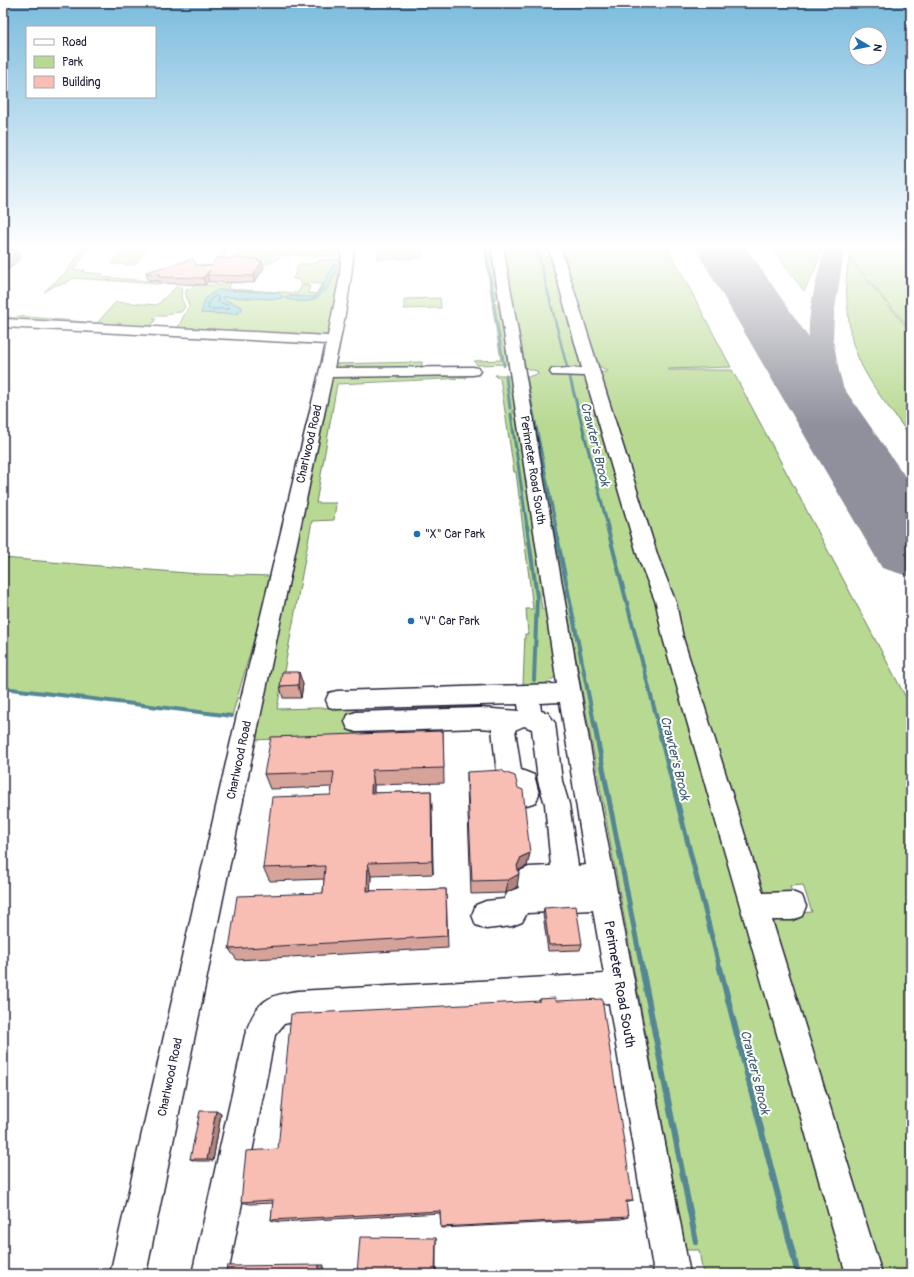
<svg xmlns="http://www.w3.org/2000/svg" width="914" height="1277" font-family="Pangolin,sans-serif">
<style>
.green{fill:#b8d992;stroke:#6d7e66;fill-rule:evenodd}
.water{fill:#77c8ce;stroke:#558693}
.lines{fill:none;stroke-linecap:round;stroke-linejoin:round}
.shore{stroke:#446476;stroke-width:1}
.stream-far4{stroke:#558693;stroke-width:2.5}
.stream-far3{stroke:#558693;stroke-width:3}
.stream-far2{stroke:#558693;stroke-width:4}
.stream-far1{stroke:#558693;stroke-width:5}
.stream{stroke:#558693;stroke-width:6}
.taxiway{fill:#90909d;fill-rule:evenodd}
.runway{fill:#90909d;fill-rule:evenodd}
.minor-casing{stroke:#22223b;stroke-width:3}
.minor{fill:#fff;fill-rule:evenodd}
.wall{fill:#d5a39a;stroke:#22223b}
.shaded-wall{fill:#ae847d;stroke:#22223b}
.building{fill:#f8bdb3;stroke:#22223b}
.poi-dot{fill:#1f6fb2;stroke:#fff;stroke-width:1.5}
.labels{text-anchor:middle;stroke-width:4;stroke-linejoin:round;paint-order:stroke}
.street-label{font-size:12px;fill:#22223b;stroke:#fff}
.poi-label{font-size:12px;fill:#22223b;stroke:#fff;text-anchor:start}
.water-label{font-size:13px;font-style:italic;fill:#405c6e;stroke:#fff}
.near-street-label{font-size:14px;fill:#22223b;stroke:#fff}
</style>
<rect width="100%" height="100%" fill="#fff"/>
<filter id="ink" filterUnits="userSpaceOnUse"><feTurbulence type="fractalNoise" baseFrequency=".025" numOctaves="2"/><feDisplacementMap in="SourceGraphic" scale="8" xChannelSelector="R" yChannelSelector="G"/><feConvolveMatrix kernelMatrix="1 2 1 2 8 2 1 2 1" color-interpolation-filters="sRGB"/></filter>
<g filter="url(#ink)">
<!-- green -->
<path class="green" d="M85 246H91L73 270H85L83 272 103 274 101 277 161 282 159 284 73 278 66 283 56 285 44 292 65 273Z
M124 246H148L135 265 111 264Z
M223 246H227L223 260H227L248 246H263L262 251 328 250 335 246H342L341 253 336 256 283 255 269 264H261L232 282 227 289 298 293 302 285 310 286 308 293 316 294 322 284 300 283 301 280 293 279 299 264H314C320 258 333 259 341 260L343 261 335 309 328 334 322 337 177 329 189 306 186 295V289L192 288 194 285H224L229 281 217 261H214L221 254ZM335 264 337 266C335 279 322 299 308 301 302 302 292 300 286 299L285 297C294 293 306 300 316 296L329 275 333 265ZM221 290 279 293 283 297 277 299 222 297 225 300 242 307 239 313 215 314 201 313C206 300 205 294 221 290Z
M378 246H422V258L377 259Z
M500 246H552L855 1274H703L699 1250H686L554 540 526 379 530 376 538 374 537 371 528 369 522 364Z
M556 246H667L731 367 668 369V370H732L911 707V1274H868L767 915 812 912 803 885 790 886 795 900 763 902 594 373 608 372 607 370H603L602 367H598L599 370Z
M770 246H822L816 267 804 291Z
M851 246H911V330L849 257Z
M485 251H488L489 254H491L494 257 500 298H494V302H492Z
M849 259 911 332V437C892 411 869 385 857 355 851 341 849 326 848 310 846 293 845 276 849 259Z
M176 287H182L181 297 185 307 181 312 169 313 166 316H156L153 319H156L150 327 3 321V317L16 318 18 316 97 323 116 302 157 305Z
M440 298 441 308 404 309V299Z
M492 303 498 304 504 333 507 334 509 364 477 365 474 361 501 360Z
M422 362V369L465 368 466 378 337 384 316 503H336L334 520 312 521 277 709 357 707 356 736 253 740 331 364Z
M495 375H506L511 377 519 409 513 410V412L519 418 550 594H541L540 596 542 609H546L557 676 543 685 523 686 525 634H528L526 609H533L516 472H514L500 378 496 377Z
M3 558 199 574 272 576 232 716 3 688Z"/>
<!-- water -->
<path class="water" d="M335 264 337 268C328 296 311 309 283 297L277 299 222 297 225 300 242 307V311L234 314 201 313 205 299 217 290 279 293 283 297 289 296 315 297 323 287 333 265Z"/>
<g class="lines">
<!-- shore -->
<path class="shore" d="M215 296H217L219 302 229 306V309H208L209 301Z"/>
<!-- stream-far4 -->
<path class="stream-far4" d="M485 246 486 248
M536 246 568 371
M486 252 494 301
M513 304 525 369
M494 305 504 366"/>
<!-- stream-far3 -->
<path class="stream-far3" d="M568 370 608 527
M506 377 510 408
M526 377 556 527
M511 414 527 527"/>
<!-- stream-far2 -->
<path class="stream-far2" d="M527 526 537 597 534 680
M555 526 594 723
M607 526 658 723
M3 688 232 716"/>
<!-- stream-far1 -->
<path class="stream-far1" d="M594 722 642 969
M657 722 720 969"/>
<!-- stream -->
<path class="stream" d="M642 968 696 1242
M720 968 798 1274"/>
<!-- taxiway -->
<path class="taxiway" d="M825 246H845L834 315 833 339 839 371 850 413 865 448 901 511 896 518 885 521 874 518 869 511C840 454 813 406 809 340 807 309 818 276 825 246Z"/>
<!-- runway -->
<path class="runway" d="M694 246H745L911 485V577L882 568Z"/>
<!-- minor casing -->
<g class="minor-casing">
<path id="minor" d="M342 246H354C351 288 343 328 334 368L473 367 478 368 480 371 478 374 473 375 332 377 257 732 146 1274H110L233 732 326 344 3 327V319L328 336 340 275Z
M491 246H503L598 792 690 1274H654L609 1003 298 1021 284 1024 275 1035 228 1274H192L245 1035C255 1004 265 995 298 991L604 974 593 910 527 913 522 922 512 926 486 929 476 925 472 915 476 905 486 901 504 899 508 892 519 888 516 880 520 871 529 867 551 866 545 804 538 781 532 729 524 726 515 730 521 770 534 775 539 794 536 802 527 805 518 802 514 790 503 786 497 774 492 729 480 728 356 732 348 729 345 722 348 715 356 712 480 708 519 711 518 704 337 709 329 707 326 700 329 693 337 691 557 684ZM560 702 586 865 578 866 569 804 562 781 555 723 548 713 541 711 540 703Z
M548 246H560L658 557 676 603 683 638 763 893 792 892 802 896 806 906 802 916 792 920H772L882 1274H846L663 638 656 603 638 557 585 376 552 375 550 372 552 369 582 368Z"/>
</g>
<!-- minor -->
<use href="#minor" class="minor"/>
</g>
<!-- wall -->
<path class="wall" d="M3 250H18L21 256 5 273H3Z
M259 261H262L264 268 254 283 209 282V280L205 285 160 283V281L148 280 146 273 196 265 212 266Z
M303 684 301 698H283L280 686Z
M443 731 444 783 374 785V793L431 791 433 874 371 876 370 891 446 889 448 948 237 960 229 949 323 893 324 879 270 881 263 868 331 795 332 787 270 789 264 774Z
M467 772 530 853 527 866 519 870 518 871 517 887 506 893 471 894 467 787Z
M544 908 582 944 580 950 548 951 543 914Z
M540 999 556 1001 633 1201 626 1203 628 1217 621 1219 441 1228V1227L440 1213 279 1222 271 1220 273 1203 250 1204 241 1202 278 1149 539 1001Z
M216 1111 221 1114 213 1161H196L190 1159Z"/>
<!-- shaded-wall -->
<path class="shaded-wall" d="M18 250 21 256 5 273 3 268V267Z
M258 259 260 265 262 261 264 268 254 283 253 276Z
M210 270 207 275 209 280 205 285 203 278Z
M299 672 303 684 301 698 298 685Z
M372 770 374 785 373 808 371 793Z
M431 791 432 806 433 874 432 861Z
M530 853 527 866 519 870 516 876 519 874 517 887 506 893 508 880 517 866 521 857Z
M368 863 371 876 370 904 367 891Z
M216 1111 221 1114 213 1161 207 1159Z
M436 1238V1274H435Z
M319 1265H324L323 1274H318Z"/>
<!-- building -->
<path class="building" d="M3 250H18L3 267Z
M216 258 258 259 257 261H262L253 276 207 275 210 270 203 278 158 277 161 274 146 273V272L193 259 196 265 212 266Z
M282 672H299L298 685 280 686Z
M443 731 444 768 372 770 371 793 431 791 432 861 368 863 367 891 446 889 447 936 229 949 237 896 323 893 325 866 263 868 272 797 331 795 334 772 264 774 271 737Z
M502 770 504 772 515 776 518 788 523 790 530 853 521 857 517 866 519 874 508 880 472 881 467 772Z
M576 906 582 944 549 945 544 908Z
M555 998 556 1001 602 999 633 1201H626L628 1217 441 1227 440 1211 271 1220 273 1200 241 1202 246 1151 278 1149 291 1014 540 1001V999Z
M200 1111H216L207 1159H190Z
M360 1237 436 1238 435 1274H357Z
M319 1265 318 1274H225L227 1266Z"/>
</g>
<!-- sky -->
<linearGradient id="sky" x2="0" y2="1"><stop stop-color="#7bbcde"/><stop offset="0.58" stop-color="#fff"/><stop offset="1" stop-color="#fff" stop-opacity="0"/></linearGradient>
<rect width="914" height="425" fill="url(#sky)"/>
<!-- markers -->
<g class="poi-dot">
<circle cx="417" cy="534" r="4"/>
<circle cx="411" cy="621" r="4"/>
</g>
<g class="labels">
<!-- street labels -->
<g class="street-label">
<text transform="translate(309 444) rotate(-77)" y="4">Charlwood Road</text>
<text transform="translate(533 470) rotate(81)" y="4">Perimeter Road South</text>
<text transform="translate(239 760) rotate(-78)" y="4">Charlwood Road</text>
<text transform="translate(170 1077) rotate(-78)" y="4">Charlwood Road</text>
</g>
<!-- poi labels -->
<g class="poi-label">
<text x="425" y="538">"X" Car Park</text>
<text x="419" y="625">"V" Car Park</text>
</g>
<!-- water labels -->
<g class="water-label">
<text transform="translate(596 444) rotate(76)" y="5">Crawter's Brook</text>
<text transform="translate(676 758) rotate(76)" y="5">Crawter's Brook</text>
<text transform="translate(756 1072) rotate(76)" y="5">Crawter's Brook</text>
</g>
<!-- near-street labels -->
<g class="near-street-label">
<text transform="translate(620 984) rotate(80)" y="5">Perimeter Road South</text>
</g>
</g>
<!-- margin -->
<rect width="914" height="1277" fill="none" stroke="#fff" stroke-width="16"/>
<rect x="8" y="8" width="898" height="1261" fill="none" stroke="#22223b" stroke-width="1.5" filter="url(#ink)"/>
<!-- legend -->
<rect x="26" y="26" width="130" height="72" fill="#ffffff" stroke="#a7a7b1"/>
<rect x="34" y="39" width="20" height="6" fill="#ffffff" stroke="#a7a7b1"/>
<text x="62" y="46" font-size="12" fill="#22223b">Road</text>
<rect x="34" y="56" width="20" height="12" fill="#b8d992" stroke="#a7a7b1"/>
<text x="62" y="66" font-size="12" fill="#22223b">Park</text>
<rect x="34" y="76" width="20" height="12" fill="#f8bdb3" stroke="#a7a7b1"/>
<text x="62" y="86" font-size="12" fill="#22223b">Building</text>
<!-- north arrow -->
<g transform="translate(868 46) rotate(100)"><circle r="19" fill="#ffffff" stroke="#a7a7b1"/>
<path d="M0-3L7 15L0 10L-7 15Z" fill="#1f6fb2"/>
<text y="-6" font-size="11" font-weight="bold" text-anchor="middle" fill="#22223b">N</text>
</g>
</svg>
